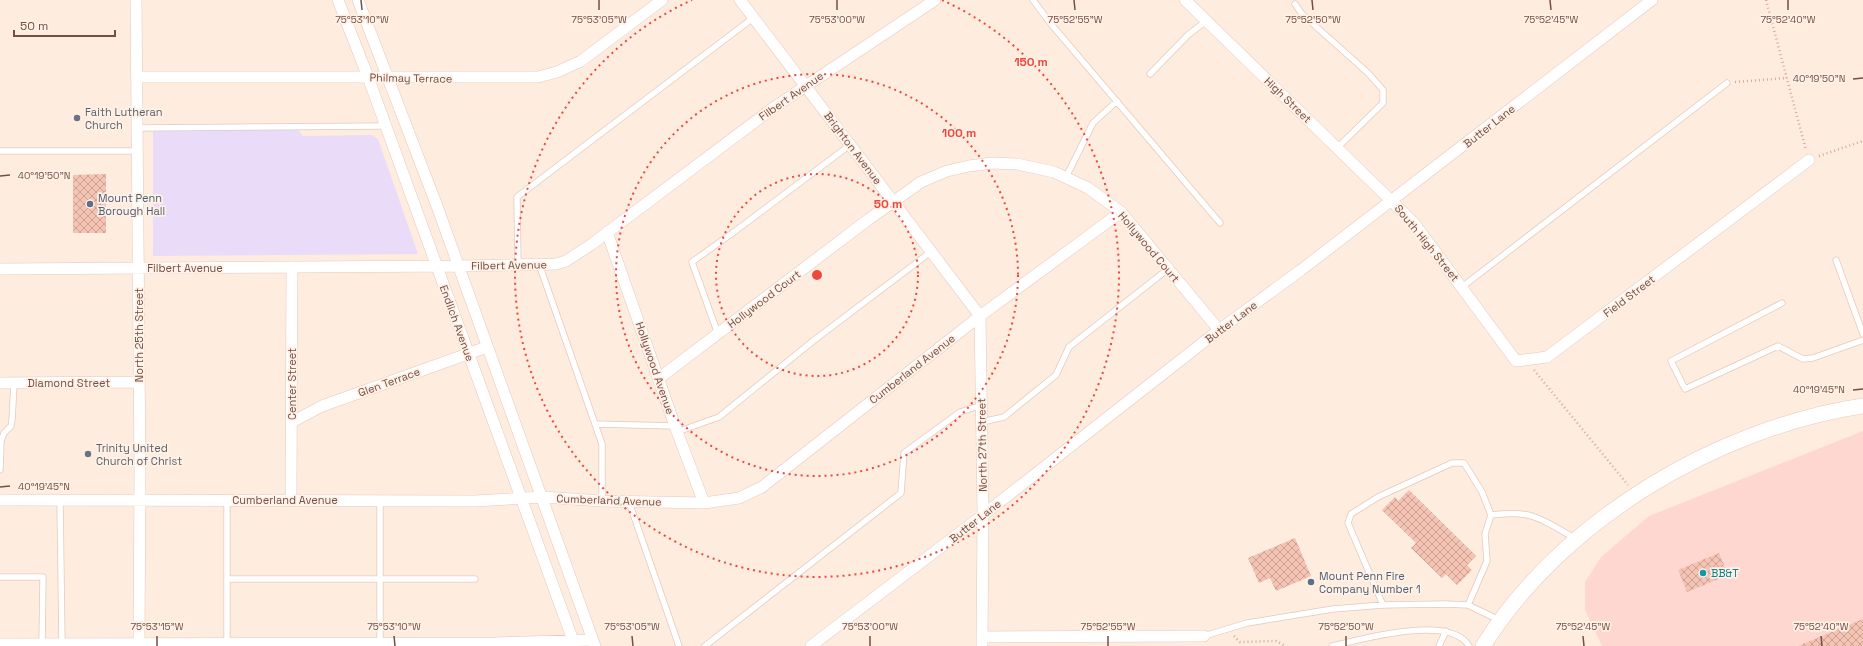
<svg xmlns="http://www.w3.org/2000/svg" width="1863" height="646" font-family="'Space Grotesk',sans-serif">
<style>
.commercial{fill:#ffd7d1}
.education{fill:#eadcf9}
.building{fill:url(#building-cross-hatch)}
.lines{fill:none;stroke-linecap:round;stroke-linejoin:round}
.service-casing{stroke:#e4c9bd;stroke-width:7}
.minor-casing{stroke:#e4c9bd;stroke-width:12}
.secondary-casing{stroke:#e9c8ba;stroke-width:16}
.path{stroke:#d9a798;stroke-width:2.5;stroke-dasharray:1 3;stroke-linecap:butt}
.service{stroke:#fff;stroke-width:5.5}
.minor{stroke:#fff;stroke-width:11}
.secondary{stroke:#fff;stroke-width:15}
.ticks{fill:none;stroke:#754e45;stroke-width:1.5}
.ring{fill:none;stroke:#f0463b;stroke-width:2;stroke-dasharray:2 4}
.worship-dot{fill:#6b7280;stroke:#fff1e6;stroke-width:1.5}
.service-dot{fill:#5c6f8a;stroke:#fff1e6;stroke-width:1.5}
.culture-dot{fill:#0f9aa8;stroke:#fff1e6;stroke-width:1.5}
.labels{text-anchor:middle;stroke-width:3.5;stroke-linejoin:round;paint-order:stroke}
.street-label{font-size:11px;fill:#754e45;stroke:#fff1e6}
.worship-label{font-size:11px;fill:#5b616d;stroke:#fff1e6;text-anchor:start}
.service-label{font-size:11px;fill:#4e5e75;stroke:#fff1e6;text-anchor:start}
.culture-label{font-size:11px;fill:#0d838f;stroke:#fff1e6;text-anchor:start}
.ticks-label{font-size:10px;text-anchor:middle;fill:#754e45;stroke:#fff1e6;stroke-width:3.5;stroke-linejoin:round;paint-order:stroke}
.centre{fill:#f0463b;stroke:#fff1e6;stroke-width:2}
.ring-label{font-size:12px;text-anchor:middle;font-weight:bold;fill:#f0463b;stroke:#fff1e6;stroke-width:3.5;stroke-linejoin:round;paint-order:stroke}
</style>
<defs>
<pattern id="building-cross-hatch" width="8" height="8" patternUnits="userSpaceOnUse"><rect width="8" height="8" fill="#f5c3b4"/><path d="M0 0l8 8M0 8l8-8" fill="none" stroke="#cba194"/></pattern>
</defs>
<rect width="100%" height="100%" fill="#feecde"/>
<!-- commercial -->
<path class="commercial" d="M1863 431V646H1602L1585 610V582L1601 557 1649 516Z"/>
<!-- education -->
<path class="education" d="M297 129 303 136 372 135 378 139 418 254 153 256V130Z"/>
<!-- building -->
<path class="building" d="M106 174V233H73V175Z
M1409 490 1476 556 1467 565 1472 570 1457 585 1446 574 1442 578 1411 548 1416 543 1382 510 1395 497 1398 501Z
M1295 538 1311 576 1276 591 1270 578 1259 583 1248 558Z
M1719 553 1728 575 1687 592 1678 570Z
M1863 619V646H1798Z"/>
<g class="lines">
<!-- service casing -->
<g class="service-casing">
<path id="service" d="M1033 0 1051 24 1220 223
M1295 4 1302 14 1368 73 1383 90V103L1338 147
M1150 74 1188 35 1206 21
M137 128 385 126
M0 151H137
M1066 177 1093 123 1117 101
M1836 260 1863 334
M518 264 517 197 753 18
M539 264 602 444V501
M1462 287 1727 83
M1782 303 1671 361 1685 389 1778 346 1803 359 1813 358 1863 340
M718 334 692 262 738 229 850 145
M982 422 1004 417 1056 375 1069 347 1168 269
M595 424 675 426
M677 432 719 417 813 341 932 251
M0 470 1 441 4 433 11 426 12 420 14 383
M60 500 62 644
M227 500V644
M380 501V644
M629 502 679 646
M0 577H43L42 646
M227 579H475
M1383 605 1348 523 1351 514 1378 497 1452 463H1464L1482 492 1491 515
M1468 605 1487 561 1485 534 1491 515C1532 509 1543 520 1576 539
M1204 636 1247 623 1333 609 1383 605 1445 604 1468 605 1499 620
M705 646 901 493 904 453 960 412 982 405
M1332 646C1362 639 1450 614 1469 646
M1439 646 1446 631"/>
</g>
<!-- minor casing -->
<g class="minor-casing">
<path id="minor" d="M136 0 140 471 139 646
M338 0 368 77 575 646
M358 0 437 206 595 646
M740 0 980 316 983 515 982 646
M1185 0 1414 223 1516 361 1547 357 1809 160
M137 77H538L557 72 581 61 662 0
M607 232 675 426 704 503
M0 269 459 266 556 264 566 261 592 244 773 108 935 0
M658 379 869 219 921 182 947 171 969 166 992 163 1017 164 1054 172 1088 188 1121 212 1219 330
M0 383 139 382
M292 422 322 406 487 347
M0 500 475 501 542 497 602 501 704 503 739 498 762 487 980 316 1121 212
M291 500 292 267
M982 637 1204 636
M0 644 495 643 593 640
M811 646 983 515 1219 330 1301 270 1652 0"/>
</g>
<!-- secondary casing -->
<g class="secondary-casing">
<path id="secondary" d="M1483 646C1562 520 1717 428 1863 406"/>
</g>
<!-- path -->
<path class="path" d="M1766 0 1806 150
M1735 82 1787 78
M1819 156 1863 141
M1534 370 1628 485
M1234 636 1240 642 1276 641 1285 646"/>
<!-- service -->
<use href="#service" class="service"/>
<!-- minor -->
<use href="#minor" class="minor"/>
<!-- secondary -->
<use href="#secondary" class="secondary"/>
</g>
<!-- ticks -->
<path class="ticks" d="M361 0 362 10M599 0V10M837 0V10M1074 0 1075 10M1312 0 1313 10M1550 0 1551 10M1788 0V10M1853 79 1863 78M0 176 10 175M1853 390 1863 389M0 487 10 486M157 636V646M394 636 395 646M632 636 633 646M870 636V646M1108 636V646M1346 636V646M1583 636 1584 646M1821 636 1822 646"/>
<!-- distance rings -->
<g class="ring">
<circle cx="817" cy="275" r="101"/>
<circle cx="817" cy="275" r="201"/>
<path d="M942 0A302 302 0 1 1 692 0"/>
</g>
<!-- markers -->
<g class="worship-dot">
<circle cx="77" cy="118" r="4"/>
<circle cx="88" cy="454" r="4"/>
</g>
<g class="service-dot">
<circle cx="90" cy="204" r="4"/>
<circle cx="1311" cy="582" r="4"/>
</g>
<circle class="culture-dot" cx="1703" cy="573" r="4"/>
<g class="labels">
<!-- street labels -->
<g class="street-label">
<text transform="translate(411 78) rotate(1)" y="4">Philmay Terrace</text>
<text transform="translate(791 96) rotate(-35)" y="4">Filbert Avenue</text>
<text transform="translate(1288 100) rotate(44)" y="4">High Street</text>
<text transform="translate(1489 126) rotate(-38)" y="4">Butter Lane</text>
<text transform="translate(853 148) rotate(53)" y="4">Brighton Avenue</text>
<text transform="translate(1427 243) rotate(51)" y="4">South High Street</text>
<text transform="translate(1149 247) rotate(50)" y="4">Hollywood Court</text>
<text transform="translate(509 265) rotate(-1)" y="4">Filbert Avenue</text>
<text x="185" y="272">Filbert Avenue</text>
<text transform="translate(1629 296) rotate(-37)" y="4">Field Street</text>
<text transform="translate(764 299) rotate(-37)" y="4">Hollywood Court</text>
<text transform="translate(1231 322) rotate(-37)" y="4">Butter Lane</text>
<text transform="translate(457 323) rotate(70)" y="4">Endlich Avenue</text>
<text transform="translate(139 335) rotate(-90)" y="4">North 25th Street</text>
<text transform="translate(655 368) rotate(71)" y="4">Hollywood Avenue</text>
<text transform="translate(912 369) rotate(-38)" y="4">Cumberland Avenue</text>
<text transform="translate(389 382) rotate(-20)" y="4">Glen Terrace</text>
<text x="69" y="387">Diamond Street</text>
<text transform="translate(292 384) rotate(-90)" y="4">Center Street</text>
<text transform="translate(982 445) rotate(-91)" y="4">North 27th Street</text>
<text x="285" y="504">Cumberland Avenue</text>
<text transform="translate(609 500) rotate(2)" y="4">Cumberland Avenue</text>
<text transform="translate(975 521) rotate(-38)" y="4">Butter Lane</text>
</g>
<!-- worship labels -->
<g class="worship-label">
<text x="85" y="116">Faith Lutheran<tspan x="85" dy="13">Church</tspan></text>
<text x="96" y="452">Trinity United<tspan x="96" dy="13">Church of Christ</tspan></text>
</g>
<!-- service labels -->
<g class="service-label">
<text x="98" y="202">Mount Penn<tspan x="98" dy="13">Borough Hall</tspan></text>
<text x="1319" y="580">Mount Penn Fire<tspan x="1319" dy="13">Company Number 1</tspan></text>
</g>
<!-- culture labels -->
<g class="culture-label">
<text x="1711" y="577">BB&amp;T</text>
</g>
</g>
<g class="ticks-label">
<text x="362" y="23">75°53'10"W</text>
<text x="599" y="23">75°53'05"W</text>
<text x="837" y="23">75°53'00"W</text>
<text x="1075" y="23">75°52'55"W</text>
<text x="1313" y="23">75°52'50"W</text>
<text x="1551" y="23">75°52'45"W</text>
<text x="1788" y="23">75°52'40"W</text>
<text x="1819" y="82">40°19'50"N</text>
<text x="44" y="179">40°19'50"N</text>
<text x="1819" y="393">40°19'45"N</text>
<text x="44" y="490">40°19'45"N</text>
<text x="157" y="630">75°53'15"W</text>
<text x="394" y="630">75°53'10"W</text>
<text x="632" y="630">75°53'05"W</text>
<text x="870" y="630">75°53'00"W</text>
<text x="1108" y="630">75°52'55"W</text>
<text x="1346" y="630">75°52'50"W</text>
<text x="1583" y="630">75°52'45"W</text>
<text x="1821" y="630">75°52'40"W</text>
</g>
<circle cx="817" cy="275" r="6" class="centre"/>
<g class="ring-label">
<text x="1031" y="66">150 m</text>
<text x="959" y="137">100 m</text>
<text x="888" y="208">50 m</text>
</g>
<!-- scale -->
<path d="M14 30v6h101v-6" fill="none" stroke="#754e45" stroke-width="2"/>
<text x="20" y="30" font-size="12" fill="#754e45" stroke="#fff1e6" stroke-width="3" paint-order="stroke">50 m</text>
</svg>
